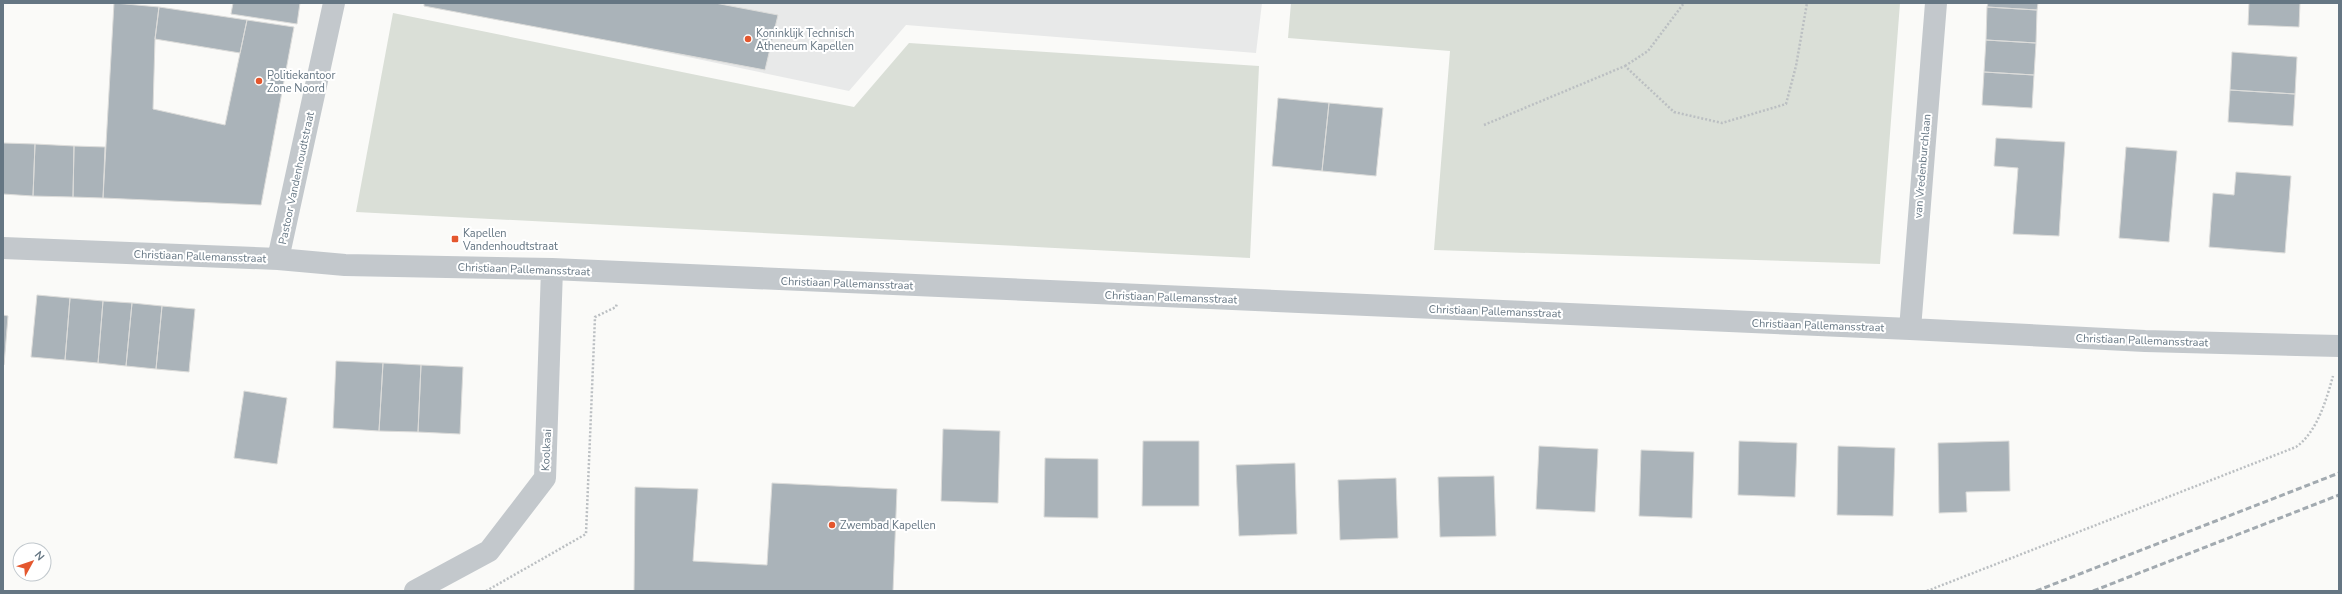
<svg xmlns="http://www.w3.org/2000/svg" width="2342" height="594" font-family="'Nunito Sans',sans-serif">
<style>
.built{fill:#e8e9e9}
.green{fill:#dadfd7}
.building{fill:#aab3b9;stroke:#dcdcda}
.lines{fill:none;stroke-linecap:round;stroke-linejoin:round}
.path{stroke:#bbbfc2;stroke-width:2.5;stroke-dasharray:2 2;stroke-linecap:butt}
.minor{stroke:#c3c8cc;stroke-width:22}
.rail{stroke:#a2aab0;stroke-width:3;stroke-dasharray:6 3;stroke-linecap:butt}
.poi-dot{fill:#e4572e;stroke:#fff;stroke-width:1.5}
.labels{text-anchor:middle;stroke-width:4;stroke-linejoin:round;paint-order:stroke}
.poi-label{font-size:11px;fill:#657683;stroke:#fff;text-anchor:start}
.street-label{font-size:11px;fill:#657683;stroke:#fff}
</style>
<rect width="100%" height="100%" fill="#fafaf8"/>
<!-- built -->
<path class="built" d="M431 3H1262L1256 53 906 25 849 91Z"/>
<!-- green -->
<path class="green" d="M1291 3H1900L1880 264 1434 250 1450 51 1288 38Z
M393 13 854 107 909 43 1259 66 1250 258 356 212Z"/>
<!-- building -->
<path class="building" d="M114 3 159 7 155 39 153 109 225 125 247 20 294 27 261 205 103 198Z
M233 3H300L297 24 231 14Z
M424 3H715L778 15 765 70 424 6Z
M1988 3H2038L2037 10 1987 7Z
M2249 3H2300L2299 27 2248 25Z
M159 7 247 20 240 53 155 39Z
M1987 7 2037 10 2036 43 1986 40Z
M1986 40 2036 43 2034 75 1984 72Z
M2232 52 2297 57 2295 94 2230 90Z
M1984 72 2034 75 2032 108 1982 105Z
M2230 90 2295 94 2293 126 2228 122Z
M1278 98 1329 103 1322 171 1272 166Z
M1329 103 1383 108 1376 176 1322 171Z
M1996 138 2065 142 2059 236 2013 234 2018 168 1994 166Z
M3 143 35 144 33 196 3 194Z
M35 144 74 146 73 197 33 196Z
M74 146 105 147 103 198 73 197Z
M2126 147 2177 151 2169 242 2119 238Z
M2236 172 2291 176 2285 253 2209 247 2213 193 2234 195Z
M37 295 70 298 65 360 31 357Z
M70 298 103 301 98 363 65 360Z
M103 301 132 303 126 366 98 363Z
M132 303 162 306 156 369 126 366Z
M162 306 195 309 189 372 156 369Z
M3 315 8 316 4 365H3Z
M336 361 383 363 379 431 333 428Z
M383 363 421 365 418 432 379 431Z
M421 365 463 367 460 434 418 432Z
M244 391 287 398 277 464 234 458Z
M943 429 1000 431 998 503 941 501Z
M1143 441H1199V506H1142Z
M1739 441 1797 443 1795 497 1738 495Z
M2009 441 2010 491 1966 492 1967 512 1939 513 1938 443Z
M1539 446 1598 449 1595 512 1536 509Z
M1838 446 1895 448 1893 516 1837 515Z
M1641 450 1694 452 1692 518 1639 516Z
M1045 458 1098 459V518L1044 517Z
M1295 463 1297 534 1239 536 1236 465Z
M1494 476 1496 536 1440 537 1438 477Z
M1396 478 1398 538 1340 540 1338 480Z
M772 483 897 489 893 591H634L635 487 698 489 693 561 767 565Z"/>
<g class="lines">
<!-- path -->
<path class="path" d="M1625 66 1648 51 1684 3
M1484 125 1625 66 1674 112 1722 123 1786 104 1796 66 1807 3
M486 591 586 534 595 317 616 307 617 303
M1927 591 2296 447C2317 432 2326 401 2333 376"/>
<!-- minor -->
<path class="minor" d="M3 248 278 259 345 265 552 269 1910 329 2145 341 2339 346
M278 259 334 3
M1910 329 1936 3
M415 591 489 551 545 478 552 269"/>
<!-- rail -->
<path class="rail" d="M2036 591 2339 473
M2093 591 2339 495"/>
</g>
<!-- markers -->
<g class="poi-dot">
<circle cx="748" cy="39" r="4"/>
<circle cx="259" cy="81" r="4"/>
<rect x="451" y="235" width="8" height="8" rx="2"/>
<circle cx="832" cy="525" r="4"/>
</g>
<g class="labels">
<!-- poi labels -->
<g class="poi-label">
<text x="756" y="37">Koninklijk Technisch<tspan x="756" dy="13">Atheneum Kapellen</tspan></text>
<text x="267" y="79">Politiekantoor<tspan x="267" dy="13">Zone Noord</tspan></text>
<text x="463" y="237">Kapellen<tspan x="463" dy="13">Vandenhoudtstraat</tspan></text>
<text x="840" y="529">Zwembad Kapellen</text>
</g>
<!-- street labels -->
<g class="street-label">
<text transform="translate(1922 166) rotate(-85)" y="4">van Vredenburchlaan</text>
<text transform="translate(296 178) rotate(-78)" y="4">Pastoor Vandenhoudtstraat</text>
<text transform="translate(200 256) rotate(2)" y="4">Christiaan Pallemansstraat</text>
<text transform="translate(524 269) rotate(2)" y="4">Christiaan Pallemansstraat</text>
<text transform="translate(847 283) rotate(2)" y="4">Christiaan Pallemansstraat</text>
<text transform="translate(1171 297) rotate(2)" y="4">Christiaan Pallemansstraat</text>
<text transform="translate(1495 311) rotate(2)" y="4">Christiaan Pallemansstraat</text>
<text transform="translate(1818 325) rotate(2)" y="4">Christiaan Pallemansstraat</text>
<text transform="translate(2142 340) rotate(2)" y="4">Christiaan Pallemansstraat</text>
<text transform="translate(546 450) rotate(-87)" y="4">Koolkaai</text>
</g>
</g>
<!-- border -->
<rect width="2342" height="594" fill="none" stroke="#657683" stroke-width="8"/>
<!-- north arrow -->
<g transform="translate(32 562) rotate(50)"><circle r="19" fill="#ffffff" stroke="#c1c8cd"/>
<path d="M0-3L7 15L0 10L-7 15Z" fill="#e4572e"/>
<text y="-6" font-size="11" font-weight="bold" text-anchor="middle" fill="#657683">N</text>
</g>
</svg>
